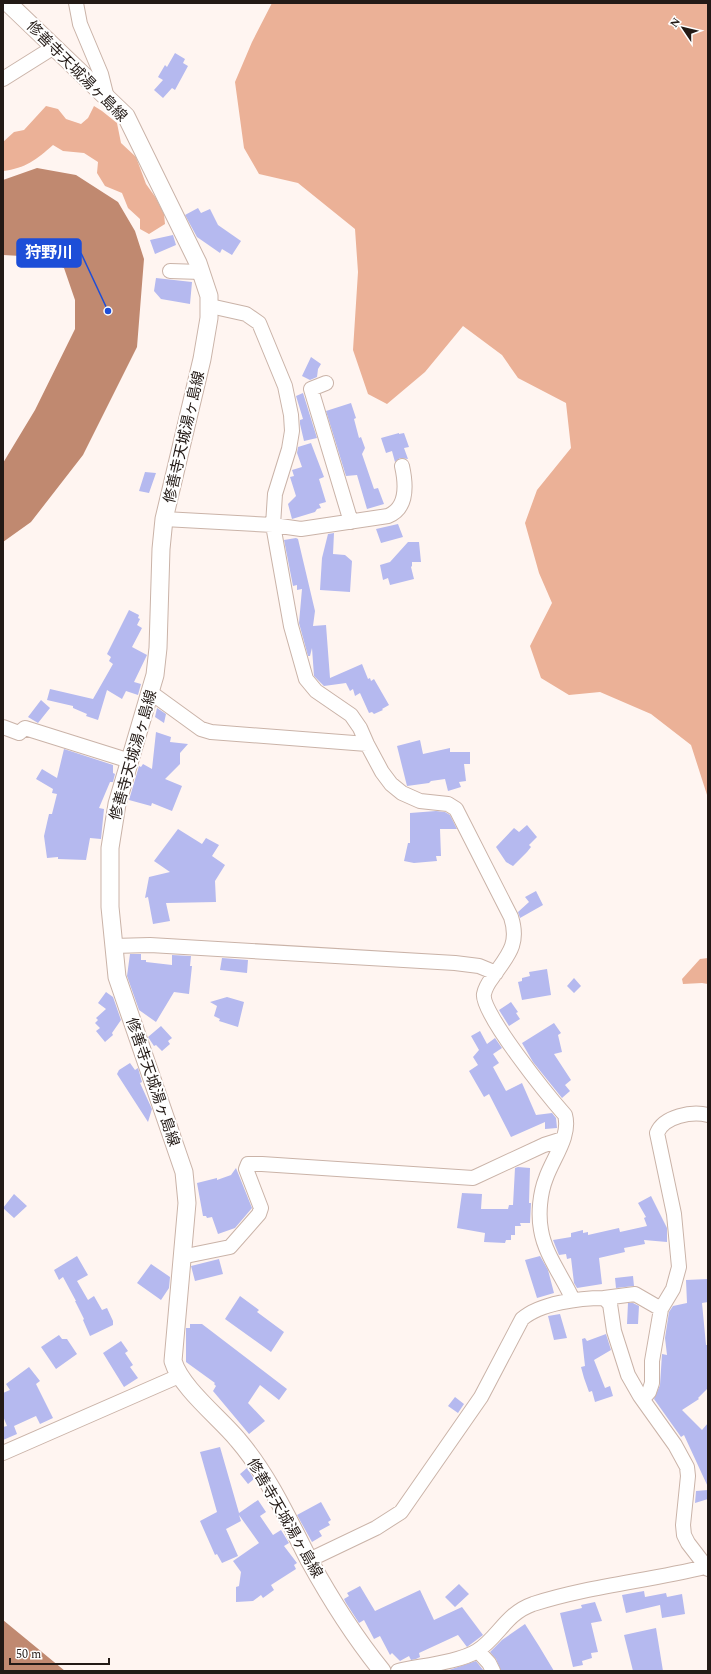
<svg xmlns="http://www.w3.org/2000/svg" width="711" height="1674" font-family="Spectral,'Noto Sans JP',serif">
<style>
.forest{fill:#ebb197}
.water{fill:#c08970}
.building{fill:#b5b9ef}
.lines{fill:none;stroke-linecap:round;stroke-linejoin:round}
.minor-casing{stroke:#cab3a8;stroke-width:16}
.major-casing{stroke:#cab3a8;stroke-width:19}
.minor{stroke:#fff;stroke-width:14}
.major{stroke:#fff;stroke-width:17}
.labels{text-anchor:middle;stroke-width:4;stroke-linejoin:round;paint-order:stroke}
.street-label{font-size:15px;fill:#231a16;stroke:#fff}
.leader{fill:none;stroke:#1d4ed8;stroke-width:1.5}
.callout-dot{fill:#1d4ed8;stroke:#fff;stroke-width:1.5}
.callout{fill:#1d4ed8;stroke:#1d4ed8;stroke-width:1.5}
.callout-label{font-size:16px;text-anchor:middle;font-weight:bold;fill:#fff}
</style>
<rect width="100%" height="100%" fill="#fff5f1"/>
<!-- forest -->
<path class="forest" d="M272 3H708V798L691 745 651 714 600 692 569 695 541 678 530 646 552 603 539 573 525 523 537 490 571 448 566 403 518 378 502 355 463 326 425 372 387 404 368 394 353 350 358 272 355 229 298 183 259 174 244 148 235 82 252 42Z
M46 106 58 109 66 119 81 124 88 118 94 106 102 111 117 123 121 143 136 157 146 184 156 198 164 214 165 224 149 234 140 229V219L128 208 122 193 105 186 97 173 98 162 84 153 63 151 53 145C36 160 26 168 3 171V142L14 132 24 130Z
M708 958V984L702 983 683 984 682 979 700 959Z"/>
<!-- water -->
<path class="water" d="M37 168 76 175 118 202 135 231 144 259 137 347 83 455 31 522 3 542V463L35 410 75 329V300L64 268 39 257 3 255V180Z
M3 1620 65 1671H3Z"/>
<!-- building -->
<path class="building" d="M175 53 185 59 183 63 188 66 175 90 172 88 163 98 154 90 163 80 158 77 165 65 167 67Z
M198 208 201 213 210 209 218 225 241 241 232 255 222 249 220 253 197 237 185 215Z
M173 235 176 245 155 254 150 240Z
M156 278 192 282 190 304 161 299 154 291Z
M311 357 321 364 318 369 317 377 310 380 302 376Z
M303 393 317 438 304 441 300 424V420L303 419 296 396Z
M351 403 356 418 354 419 359 438 361 437 365 448 362 454 374 489 378 488 384 504 367 509 357 475 346 476 326 411Z
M399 433V434L404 433 409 447 404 448 408 459 400 458 395 462 392 451 386 453 381 438Z
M311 443 324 477 319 479 326 502 319 504 321 508 317 509 315 512 292 519 288 504 296 496 290 477 294 476 292 470 302 467 297 453 298 447Z
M145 472 156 473 149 493 139 491Z
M398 524 403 537 381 543 376 529Z
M334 533 333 554 345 555 352 561 350 592 320 590 322 558 328 534Z
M296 538 298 539 315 611 313 626 326 625 330 678 362 664 368 679 370 678 371 681 374 679 389 705 382 709 383 710 374 714 372 712 369 713 360 693 355 696 353 689 350 691 346 683 324 686 314 676 312 648 310 656H308L299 623 302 589 297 590V585L293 586 284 540Z
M408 542H419L421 562H412V566L411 567 414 579 390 585 388 578 383 580 380 565 390 562Z
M129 610 139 615 138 618 140 619 137 625 142 628 132 647 147 655 134 682 141 684 138 695 126 691 122 699 107 690 98 720 86 716 87 714 73 708V706L47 700 50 689 93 699 113 664 109 661 111 657 107 654Z
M41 700 50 708 38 723 28 717Z
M157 708 166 714 164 723 155 717Z
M156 732 171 737 170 742 188 744 180 753V764L165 779 182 786 172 811 152 803 151 806 129 800 139 766 141 767 143 764 152 769Z
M420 740 423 754 450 748V752H470V764H464L466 781 459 782 461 787 448 791 445 779 431 781 429 783 407 786 397 746Z
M64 749 113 765V773L115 774 113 782H110L99 808 104 809 101 839 90 838 86 860 58 859V857L47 858 44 836 49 814H52L57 794 52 793 53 789 36 779 42 769 57 778Z
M436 811 445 812 450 815 457 829H440L441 856H436L437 861 414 863 404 861 408 843H410V813Z
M527 825 537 837 529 845 531 847 527 852 513 866 506 862 496 847 514 828 519 832Z
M178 829 202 844 206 838 219 845 212 856 225 865 215 881 216 902 166 903 170 921 153 924 148 897 145 898 149 877 170 872 154 861Z
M536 891 543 905 520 918 518 912 529 902 525 897Z
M130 954H141V960H146V962L172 965V955L191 956 190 966H192L189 994 174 992 156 1022 139 1010 127 976Z
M222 958 248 960 247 973 220 970Z
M547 969 551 995 522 1000 518 982 522 981V978L530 976 529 972Z
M574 978 581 986 574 993 567 986Z
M106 992 113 997 121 1020 112 1033 113 1035 105 1042 96 1031 100 1028 95 1023 98 1020 96 1018 106 1009 98 1003Z
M227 997 244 1002 238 1027 219 1021 220 1019 214 1016 217 1006 210 1002Z
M511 1002 518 1012 516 1013 520 1019 509 1026 499 1010Z
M554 1023 561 1033 558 1035 562 1052 554 1054 571 1080 565 1085 570 1091 562 1098 533 1062 522 1043Z
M161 1026 172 1038 168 1041 170 1044 162 1051 156 1045 154 1046 148 1037Z
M480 1031 487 1044 495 1038 502 1048 493 1054 499 1063 493 1067 506 1091 522 1083 536 1115 552 1113 556 1118 557 1128 545 1129V1122L511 1137 489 1094 484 1097 469 1071 478 1065 473 1057 479 1050 471 1036Z
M130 1063 135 1070 138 1068 142 1082 140 1083 152 1109 148 1122 117 1074 119 1070Z
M518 1167 530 1168 529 1203H531L530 1223H520L521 1226H515V1235H511V1240H506L505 1243 484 1242 485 1233 457 1228 462 1193 482 1194 481 1209H508L509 1205H513L515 1168Z
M236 1168 252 1208 235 1228 218 1234 212 1217 207 1218 206 1216H203L197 1183 217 1178V1180L231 1175Z
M14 1194 27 1206 14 1218 3 1208Z
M651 1196 667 1228V1242L644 1240 645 1244 624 1248 625 1252 599 1258 602 1284 577 1288 574 1283 571 1258 567 1259 566 1254 559 1255 553 1240 571 1237V1233L583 1230V1233L588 1232V1235L619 1228 620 1232 647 1226 644 1218 646 1217 638 1203Z
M77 1256 88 1275 77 1281 88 1300 94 1296 102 1310 107 1308 113 1321V1325L90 1336 83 1320 84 1319 75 1301H76L63 1277 59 1280 54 1270Z
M540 1256 548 1270 554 1293 537 1298 525 1260Z
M219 1259 223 1274 195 1281 191 1266Z
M151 1264 170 1277 169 1288 161 1300 137 1283Z
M633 1276 634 1286 616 1288 615 1278Z
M708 1279V1302L702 1303 706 1345H708V1388L698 1398 699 1399 682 1410 702 1430 708 1423V1487L684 1435 681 1437 654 1399 660 1385 662 1354 667 1355 665 1338 669 1312 673 1306 687 1303 686 1280Z
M240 1296 259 1310 257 1312 284 1332 271 1352 225 1319Z
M628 1303H633L639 1306 638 1324H627Z
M560 1314 567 1338 554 1340 548 1316Z
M190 1324H202L287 1389 279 1400 260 1385 248 1403 265 1421 249 1434 213 1391 216 1386 214 1384 215 1383 186 1362V1328H190Z
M606 1334 611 1350 594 1360 605 1388 610 1386 613 1396 595 1402 592 1391 589 1392 584 1378 581 1367 585 1366 582 1339 585 1338 587 1341Z
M59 1335 62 1339H67L77 1354 56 1369 41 1347Z
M121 1341 128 1351 125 1353 133 1365 130 1367 138 1378 124 1387 103 1353Z
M29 1367 40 1381 36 1384 53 1418 40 1424 36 1416 14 1426 17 1434 3 1440V1427L7 1426 3 1416V1393L10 1390 6 1384Z
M455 1397 464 1404 458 1413 448 1406Z
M220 1447 239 1513 258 1500 266 1512 260 1516 273 1535 281 1530 289 1543 284 1546 297 1563 294 1565 296 1569 271 1585 274 1590 263 1598 261 1595 253 1601 236 1602V1587L239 1586 241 1572 233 1561 259 1543 239 1515 241 1521 226 1529 238 1556 222 1563 217 1554 215 1555 200 1521 217 1512 200 1452Z
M247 1468 254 1479 248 1484 240 1474Z
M708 1490V1499L695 1503 696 1491Z
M321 1502 331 1520 328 1522 330 1525 319 1531 322 1536 312 1542 297 1515Z
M459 1584 469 1594 455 1607 445 1597Z
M360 1586 375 1611 420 1590 434 1620 462 1607 483 1635 467 1647 458 1635 419 1653 420 1657 416 1659 411 1660 409 1656 400 1661 392 1653 390 1655 380 1636 374 1639 364 1620 359 1623 346 1603 344 1599 349 1596 347 1593Z
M644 1591 645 1597 666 1593 667 1597 682 1594 685 1614 662 1618 660 1605 626 1613 622 1595Z
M595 1602 602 1621 591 1623 598 1652 591 1653 592 1658 582 1661 583 1665 573 1667 560 1613 582 1608 581 1605Z
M525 1624 539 1646 554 1671H501L496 1659 490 1652 502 1640Z
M656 1628 663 1671H633L624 1635Z
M476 1661 484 1671H449V1670Z"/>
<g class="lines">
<!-- minor casing -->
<g class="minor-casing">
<path id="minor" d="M76 3 80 24 101 74 107 98
M3 79 54 47
M170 271 201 272
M210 306 246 314 259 323 285 386 291 415 292 431 289 449 275 494 273 525 291 626 306 679 316 691 351 715 360 728 367 744 382 772 391 784 402 793 420 801 448 804 456 809 511 917C520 945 507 956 492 978 489 982 485 989 484 994 480 1012 550 1098 565 1115 571 1136 553 1158 546 1178 540 1193 538 1214 541 1230 545 1255 563 1277 573 1300
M326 383 311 389 351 522
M164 519 273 525 301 529 388 516C408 508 406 484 402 466
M150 692 201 729 211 732 367 744
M3 727 19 733 25 728 130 761
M113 946 150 945 455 963 479 966 496 973
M181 1257 230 1247 259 1214 261 1208 246 1169 248 1164H262L473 1178 544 1145 563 1139
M604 1298 635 1294 661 1309 652 1361V1383L649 1392 643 1399
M661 1309 673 1289 679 1267 674 1214 657 1133C664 1116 692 1111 708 1115
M3 1453 179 1376
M309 1560 376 1528 401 1512 481 1397 522 1319C540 1303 580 1298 604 1298L610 1304 614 1331 628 1375 640 1396 675 1445 687 1467 688 1476 683 1525 684 1535 688 1543 708 1569
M478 1651 489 1663 493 1671
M398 1671C419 1666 460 1662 477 1651 499 1637 505 1614 533 1604 589 1586 648 1581 705 1567"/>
</g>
<!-- major casing -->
<g class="major-casing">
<path id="major" d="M8 3 126 116 198 263 209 296V318L202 359 164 519 161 549 158 648 155 675 117 804 110 848V907L117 977 184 1172 187 1203 173 1361C181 1388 220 1418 238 1440 268 1475 288 1519 309 1560 331 1600 353 1635 382 1671"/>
</g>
<!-- minor -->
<use href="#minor" class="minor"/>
<!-- major -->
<use href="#major" class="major"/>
</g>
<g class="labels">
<!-- street labels -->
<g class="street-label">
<text transform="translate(77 71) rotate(45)" y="5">修善寺天城湯ヶ島線</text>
<text transform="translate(184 437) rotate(-77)" y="5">修善寺天城湯ヶ島線</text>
<text transform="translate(133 755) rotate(-74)" y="5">修善寺天城湯ヶ島線</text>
<text transform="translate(153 1082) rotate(71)" y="5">修善寺天城湯ヶ島線</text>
<text transform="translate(285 1518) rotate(60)" y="5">修善寺天城湯ヶ島線</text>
</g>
</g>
<!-- callouts -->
<path class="leader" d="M108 311L81 253"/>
<circle class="callout-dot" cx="108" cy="311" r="4"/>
<rect class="callout" x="17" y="239" width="64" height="28" rx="4"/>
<g class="callout-label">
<text x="49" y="258">狩野川</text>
</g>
<!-- border -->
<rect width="711" height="1674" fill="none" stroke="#231a16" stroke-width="8"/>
<!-- north arrow -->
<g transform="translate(683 28) rotate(305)" stroke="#ffffff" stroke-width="3" paint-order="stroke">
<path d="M0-3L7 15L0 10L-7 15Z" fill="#231a16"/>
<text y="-6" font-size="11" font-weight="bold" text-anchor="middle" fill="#231a16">N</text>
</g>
<!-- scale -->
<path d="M10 1658v6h99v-6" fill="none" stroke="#231a16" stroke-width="2"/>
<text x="16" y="1658" font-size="12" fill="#231a16" stroke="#ffffff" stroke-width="3" paint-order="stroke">50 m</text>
</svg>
